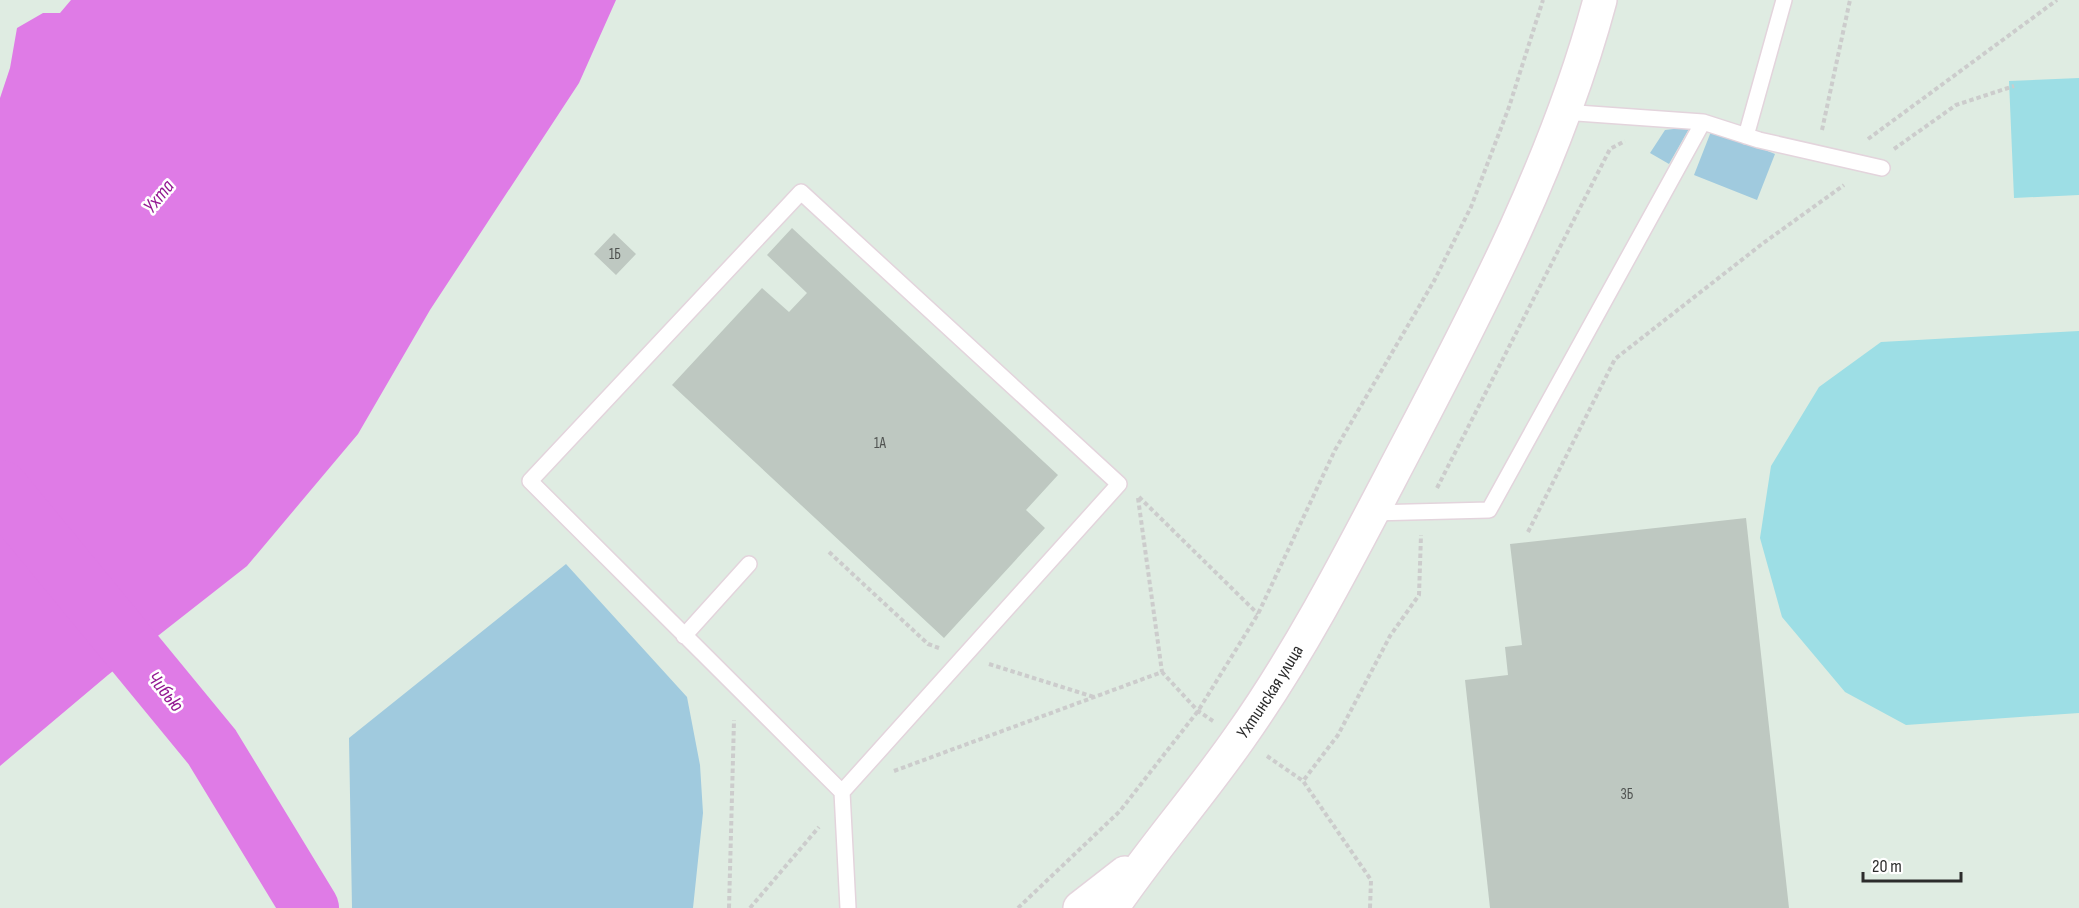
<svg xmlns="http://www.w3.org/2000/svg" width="2079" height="908" font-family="'Sofia Sans Condensed',sans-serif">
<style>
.green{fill:#a0cade}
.pitch{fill:#9ddee5}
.water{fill:#df7be6}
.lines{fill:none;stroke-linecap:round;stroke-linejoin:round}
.river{stroke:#df7be6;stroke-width:58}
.building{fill:#bec8c1}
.lane-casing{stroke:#e3d4dc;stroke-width:18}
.secondary-casing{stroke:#e3d4dc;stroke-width:36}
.path{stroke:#ccc;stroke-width:4;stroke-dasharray:4.5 3;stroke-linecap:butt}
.lane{stroke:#fff;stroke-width:15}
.secondary{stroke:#fff;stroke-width:33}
.labels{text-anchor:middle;stroke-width:5;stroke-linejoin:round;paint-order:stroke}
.number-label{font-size:15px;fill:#505351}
.street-label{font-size:18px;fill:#2c2c2c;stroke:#fff}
.water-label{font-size:20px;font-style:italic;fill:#931891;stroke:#fff}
</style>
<rect width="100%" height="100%" fill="#dfece2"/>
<!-- green -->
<path class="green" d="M1690 127 1669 164 1650 153 1665 130Z
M1712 129 1775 154 1757 200 1694 175Z
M566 564 687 697 700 765 703 813 693 908H352L349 738Z"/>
<!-- pitch -->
<path class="pitch" d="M2079 78V195L2014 198 2009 81Z
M2079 331V713L1906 725 1845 692 1782 617 1760 538 1771 466 1819 387 1881 342Z"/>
<!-- water -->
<path class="water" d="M71 0H616L579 83 430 310 358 434 247 566 108 675 0 766V98L10 68 17 28 43 13H60Z"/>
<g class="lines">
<!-- river -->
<path class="river" d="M0 489 212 747 310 908"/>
</g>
<!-- building -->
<path class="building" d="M792 228 1058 475 1026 510 1045 528 944 638 672 385 762 288 789 312 807 293 767 255Z
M614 233 636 254 616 275 594 254Z
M1746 518 1789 908H1490L1465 680 1508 675 1505 647 1522 645 1510 544Z"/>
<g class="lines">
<!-- lane casing -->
<g class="lane-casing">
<path id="lane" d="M1563 112 1703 122 1759 140 1882 168
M1746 136 1784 0
M1372 513 1489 510 1703 122
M684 636 749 564
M842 792 1119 484 801 192 530 481 842 792 848 908"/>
</g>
<!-- secondary casing -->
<g class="secondary-casing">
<g id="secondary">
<path d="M1080 908 1125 873"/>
<path id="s1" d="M1112 908C1152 849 1199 796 1240 737 1305 645 1356 543 1408 444 1483 301 1558 157 1600 0"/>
</g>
</g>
<!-- path -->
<path class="path" d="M1822 130 1850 0
M1868 139 2057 0
M1894 149 1956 105 2014 86
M1437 488 1610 149 1625 141
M1139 497 1258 614
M1138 498 1162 672
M1528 532 1615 359 1762 244 1844 185
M829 552 928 644 939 648
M989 664 1094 697
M1267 756 1303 781
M894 771 1162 672 1198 711 1213 721
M729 908 734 720
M750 908 819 827
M1018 908 1120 811 1198 711 1258 614 1335 450 1434 281 1471 207 1509 107 1543 0
M1370 908 1371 880 1303 781 1338 735 1390 636 1419 595 1421 535"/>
<!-- lane -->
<use href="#lane" class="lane"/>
<!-- secondary -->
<use href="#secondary" class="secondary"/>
</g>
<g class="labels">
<!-- number labels -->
<g class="number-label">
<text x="615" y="259">1Б</text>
<text x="880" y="448">1А</text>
<text x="1627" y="799">3Б</text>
</g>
<!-- street labels -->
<g class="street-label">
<text dy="6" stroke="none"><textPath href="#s1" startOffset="268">Ухтинская улица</textPath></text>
</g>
<!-- water labels -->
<g class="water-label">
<text transform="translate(158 196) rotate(-51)" y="7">Ухта</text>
<text transform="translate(166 691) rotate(51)" y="7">Чибью</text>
</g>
</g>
<!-- scale -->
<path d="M1863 872v9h98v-9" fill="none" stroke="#2c2c2c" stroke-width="3"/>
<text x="1872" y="872" font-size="18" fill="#2c2c2c" stroke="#ffffff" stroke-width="4.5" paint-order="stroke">20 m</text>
</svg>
